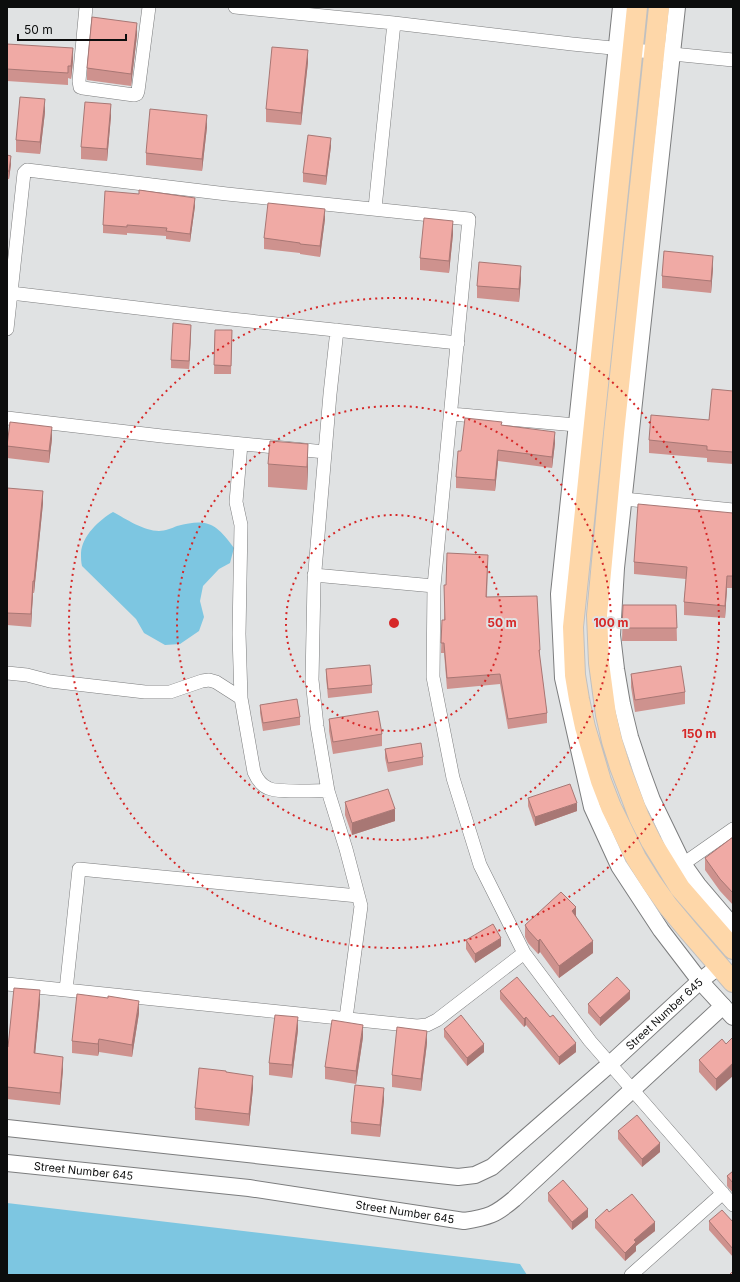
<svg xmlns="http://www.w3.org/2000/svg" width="740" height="1282" font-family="Inter,sans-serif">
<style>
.water{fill:#7dc6e1}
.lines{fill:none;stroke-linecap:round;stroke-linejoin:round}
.minor-casing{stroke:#7c7d7e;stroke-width:14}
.tertiary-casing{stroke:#7c7d7e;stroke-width:18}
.primary-casing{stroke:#c0c0c0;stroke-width:22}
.minor{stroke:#fff;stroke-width:13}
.tertiary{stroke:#fff;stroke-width:16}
.primary{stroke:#fed7a9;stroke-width:20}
.wall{fill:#ce928e}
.shaded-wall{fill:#a87774}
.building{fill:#f0aaa5;stroke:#a87774}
.ring{fill:none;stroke:#d62828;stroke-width:2;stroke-dasharray:2 4}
.labels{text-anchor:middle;stroke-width:4;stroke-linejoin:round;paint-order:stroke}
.street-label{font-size:11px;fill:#0c0d0d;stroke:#e0e2e3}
.centre{fill:#d62828;stroke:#e0e2e3;stroke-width:2}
.ring-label{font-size:12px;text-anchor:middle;font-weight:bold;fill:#d62828;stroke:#e0e2e3;stroke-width:4;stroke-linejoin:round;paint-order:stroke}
</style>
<rect width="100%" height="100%" fill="#e0e2e3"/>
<!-- water -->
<path class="water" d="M113 512C126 519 144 531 159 531 165 531 172 528 177 526 207 518 216 523 234 548L230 563 219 569 203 586 200 601 204 617 199 631 180 644 165 645 144 633 136 619 82 566C81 562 81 558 81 553 82 536 99 520 113 512Z
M7 1203 520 1264 527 1275H7Z"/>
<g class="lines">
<!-- minor casing -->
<g class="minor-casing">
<path id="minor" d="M86 7 79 81 80 87 83 88 134 95 137 94 138 91 149 7
M235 7 394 23 572 44 733 60
M375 208 394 23
M11 293 231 319 458 343
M7 329 24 173 27 170 227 194 469 219 434 586 433 677 453 778 480 865 524 953 590 1041 733 1205
M337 330 330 394 314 582 312 680 317 726 328 791 346 849 361 906 346 1018
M451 414 576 425
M7 418 162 436 325 452
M624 499 733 510
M314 575 434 586
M7 673 27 675 50 681 145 692H170L202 681 209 680 216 682 241 698 254 772C257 779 261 785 268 788 277 793 315 790 328 791
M241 698 239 634 241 525 236 502 241 444
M683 864 733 829
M7 984 417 1026 427 1025 437 1020 524 953
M66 990 79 869 358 896
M631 1275 723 1193"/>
</g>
<!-- tertiary casing -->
<g class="tertiary-casing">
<g id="tertiary">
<path d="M621 7 559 594 563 678 592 807 619 866 661 930 700 981 733 1017"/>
<path d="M677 7 616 568 612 635 616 669 622 704 630 737 641 770 652 800 683 864 698 885 733 926"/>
<path id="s1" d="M7 1128 458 1177 475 1175 492 1167 610 1064 700 981 719 966"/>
<path id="s2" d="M7 1163 249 1188 464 1221C489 1217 495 1215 514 1199L723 1006"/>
</g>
</g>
<!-- primary casing -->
<g class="primary-casing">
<path id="primary" d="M637 7 573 627 575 675 579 699 585 727 601 781 611 807 636 858 651 882 668 906 688 930 733 982
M659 7 614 433 597 615 599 663 606 715 612 741 620 767 639 817 651 841 680 888 733 949"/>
</g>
<!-- minor -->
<use href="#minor" class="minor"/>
<!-- tertiary -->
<use href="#tertiary" class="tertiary"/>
<!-- primary -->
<use href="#primary" class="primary"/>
</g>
<!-- wall -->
<path class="wall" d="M137 35 131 86 87 80V68Z
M7 44 73 61 71 79 68 78V85L7 81Z
M308 62 301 125 266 122V109Z
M45 112 40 154 16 152V140Z
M111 116 107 161 81 159V147Z
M207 127 202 171 146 165V153Z
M331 146 326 185 303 182V173Z
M7 155 11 164 9 179H7Z
M195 206 190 242 166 239V236L127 233V235L103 233V225Z
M325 219 320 257 300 254V253L264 249V238Z
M453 234 449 273 420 270V258Z
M713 268 711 293 662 288V276Z
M521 279 519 302 477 298V286Z
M215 330H232L231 374H214Z
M191 333 189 369 171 368V360Z
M733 391V464L707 462V458L649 453V440L709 420Z
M502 425 555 443 552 468 498 461 495 491 456 488V477L461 451Z
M52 439 49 463 7 458V446Z
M268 464 308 466 307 490 268 487Z
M7 488 43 503 34 593H33L31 627 7 625Z
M733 513V588H727L725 618 684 615V602L686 579 634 574V562Z
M488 565 487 597 540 650V660L547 713V723L508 729 500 684 447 689 444 653H441L442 620H444L446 585Z
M623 605H676L677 641H622Z
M326 669 372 685V693L328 698 326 677Z
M631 674 685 692V704L635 712 631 687Z
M260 705 300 717V725L263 731 260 713Z
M329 719 382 734V746L333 754 329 731Z
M385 749 423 757V765L388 772 385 758Z
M528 798 577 811 535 826 528 806Z
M345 802 395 821 352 835 345 815Z
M733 837V905L720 891 705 870V858Z
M576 916 593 953 559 978 540 952 538 954 528 943 525 937V925Z
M466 940 501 946 475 963 466 949Z
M500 991 550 1017 576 1052 559 1065 526 1025 524 1027 500 999Z
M630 999 600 1026 588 1013V1004Z
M40 1002 35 1054 63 1069 60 1105 7 1099V1047H8Z
M139 1013 132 1057 99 1052 98 1056 72 1053V1041Z
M444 1029 484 1052 467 1066 444 1037Z
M298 1030 292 1078 269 1075V1063Z
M363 1037 356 1084 325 1079V1067Z
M722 1039 716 1091 699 1072V1060Z
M427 1043 421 1091 392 1087V1075Z
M226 1072 253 1088 249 1126 195 1120V1108Z
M384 1100 380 1137 351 1134V1122Z
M618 1131 660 1152 642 1167 618 1139Z
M733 1171V1193L727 1186V1176Z
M548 1193 588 1217 572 1230 548 1201Z
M595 1220 655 1231 636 1246V1251L625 1261 595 1228Z
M709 1221 733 1222V1257L709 1230Z"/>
<!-- shaded-wall -->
<path class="shaded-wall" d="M137 23V35L131 86V74Z
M73 48V61L71 79V66Z
M308 50V62L301 125V113Z
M45 99V112L40 154V142Z
M111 104V116L107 161V149Z
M207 115V127L202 171V159Z
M331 138V146L326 185V176Z
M11 156V164L9 179V171Z
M195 198V206L190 242V234Z
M325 209V219L320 257V246Z
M453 221V234L449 273V261Z
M713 256V268L711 293V281Z
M521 266V279L519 302V289Z
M191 325V333L189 369V361Z
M52 427V439L49 463V451Z
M555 432V443L552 468V457Z
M308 444V466L307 490V467Z
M498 450V461L495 491V480Z
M43 491V503L34 593V581Z
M727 576V588L725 618V606Z
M33 581V593L31 627V614Z
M577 803V811L535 826V817Z
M395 809V821L352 835V823Z
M576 907V920L572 911Z
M501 938V946L475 963V954Z
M540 939V952L538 954V941Z
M593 941V953L559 978V966Z
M40 990V1002L34 1066V1053Z
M630 991V999L600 1026V1018Z
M139 1001V1013L132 1057V1045Z
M298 1017V1030L292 1078V1065Z
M526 1017V1025L524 1027V1019Z
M363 1025V1037L356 1084V1071Z
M427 1031V1043L421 1091V1079Z
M99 1039V1052L98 1056V1044Z
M576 1043V1052L559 1065V1057Z
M484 1044V1052L467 1066V1058Z
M63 1057V1069L60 1105V1093Z
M733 1063V1076L716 1091V1079Z
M253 1076V1088L249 1126V1114Z
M384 1088V1100L380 1137V1125Z
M660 1143V1152L642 1167V1159Z
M588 1209V1217L572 1230V1222Z
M655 1222V1231L636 1246V1251L625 1261V1253L634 1240Z"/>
<!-- building -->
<path class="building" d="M92 17 137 23 131 74 87 68Z
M7 44 73 48 71 66H68V73L7 69Z
M272 47 308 50 301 113 266 109Z
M20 97 45 99 40 142 16 140Z
M85 102 111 104 107 149 81 147Z
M150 109 207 115 202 159 146 153Z
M308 135 331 138 326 176 303 173Z
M7 155 11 156 9 171H7Z
M139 190 195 198 190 234 166 231 167 228 127 225V227L103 225 105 191 139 194Z
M268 203 325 209 320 246 300 244V243L264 238Z
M424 218 453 221 449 261 420 258Z
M664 251 713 256 711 281 662 276Z
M479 262 521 266 519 289 477 286Z
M173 323 191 325 189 361 171 360Z
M215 330H232L231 366 214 365Z
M712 389 733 391V452L707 450V446L649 440 651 415 709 420Z
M465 418 502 422 501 425 555 432 552 457 498 450 495 480 456 477 458 451H461Z
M10 422 52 427 49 451 7 446Z
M270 441 308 444 307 467 268 464Z
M7 488 43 491 34 581H33L31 614 7 613Z
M638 504 733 513V576H727L725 606 684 602 687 567 634 562Z
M447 553 488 555 486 597 537 596 540 650H539L547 713 508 719 500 674 447 678 444 643H441L442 620H445L444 585H446Z
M623 605H676L677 628H622Z
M370 665 372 685 328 689 326 669Z
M681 666 685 692 635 700 631 674Z
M297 699 300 717 263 723 260 705Z
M378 711 382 734 333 742 329 719Z
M421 743 423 757 388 763 385 749Z
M570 784 577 803 535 817 528 798Z
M388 789 395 809 352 823 345 802Z
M733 837V893L720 879 705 858Z
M561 892 576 907 572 911 593 941 559 966 540 939 538 941 528 930 525 925Z
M493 924 501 938 475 954 466 940Z
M517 977 550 1017 553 1015 576 1043 559 1057 526 1017 524 1019 500 991Z
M617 977 630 991 600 1018 588 1004Z
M14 988 40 990 34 1053 63 1057 60 1093 7 1087V1047H8Z
M77 994 108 998V996L139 1001 132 1045 99 1039 98 1044 72 1041Z
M275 1015 298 1017 292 1065 269 1063Z
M461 1015 484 1044 467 1058 444 1029Z
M332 1020 363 1025 356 1071 325 1067Z
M397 1027 427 1031 421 1079 392 1075Z
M733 1037V1063L716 1079 699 1060 722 1039 726 1044Z
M199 1068 226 1071V1072L253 1076 249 1114 195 1108Z
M355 1085 384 1088 380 1125 351 1122Z
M637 1115 660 1143 642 1159 618 1131Z
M733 1171V1183L727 1176Z
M563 1180 588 1209 572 1222 548 1193Z
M632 1194 655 1222 634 1240 636 1242 625 1253 595 1220 607 1209 609 1212Z
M722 1210 733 1222V1249L709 1221Z
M733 1271V1275H729Z"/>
<!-- distance rings -->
<g class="ring">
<circle cx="394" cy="623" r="108"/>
<circle cx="394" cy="623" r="217"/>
<circle cx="394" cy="623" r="325"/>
</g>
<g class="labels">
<!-- street labels -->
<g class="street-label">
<text dy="4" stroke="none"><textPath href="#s1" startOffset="720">Street Number 645</textPath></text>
<text dy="4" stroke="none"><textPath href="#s2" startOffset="77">Street Number 645</textPath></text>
<text dy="4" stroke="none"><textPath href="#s2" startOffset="401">Street Number 645</textPath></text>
</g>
</g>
<circle cx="394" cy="623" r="6" class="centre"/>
<g class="ring-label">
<text x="502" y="627">50 m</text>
<text x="611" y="627">100 m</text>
<text x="699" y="738">150 m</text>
</g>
<!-- border -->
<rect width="740" height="1282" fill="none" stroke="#0c0d0d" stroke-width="16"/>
<!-- scale -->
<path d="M18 34v6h108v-6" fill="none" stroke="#0c0d0d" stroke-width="2"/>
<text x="24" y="34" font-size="12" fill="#0c0d0d" stroke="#e0e2e3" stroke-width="3" paint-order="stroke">50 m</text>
</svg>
